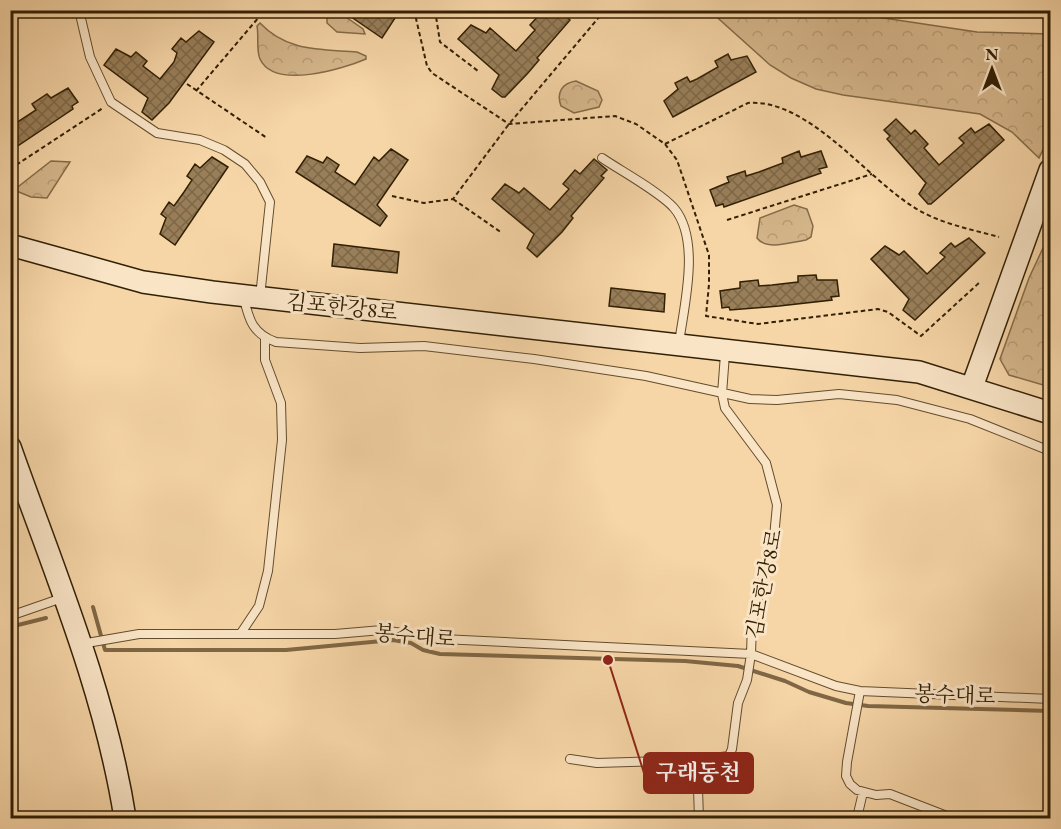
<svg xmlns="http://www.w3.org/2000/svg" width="1061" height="829" font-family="'EB Garamond','Noto Serif KR',serif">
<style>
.park{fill:url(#park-crowns);stroke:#846b48;stroke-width:1.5}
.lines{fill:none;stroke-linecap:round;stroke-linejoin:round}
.stream{stroke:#7f6745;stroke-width:4}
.building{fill:url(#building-cross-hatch);stroke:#322004;stroke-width:1.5}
.lane-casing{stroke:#634d2d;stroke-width:10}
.secondary-casing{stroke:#322004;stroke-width:24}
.path{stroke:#322004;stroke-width:2;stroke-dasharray:4.5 3;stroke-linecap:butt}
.lane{stroke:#f9e4c6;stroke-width:8}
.secondary{stroke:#f9e4c6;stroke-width:21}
.labels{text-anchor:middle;stroke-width:6;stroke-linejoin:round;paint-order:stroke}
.street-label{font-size:21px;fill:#322004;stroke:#f9e4c6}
.leader{fill:none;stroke:#8f2418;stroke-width:2}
.callout-dot{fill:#8f2418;stroke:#f9e4c6;stroke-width:2}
.callout{fill:#8f2418;stroke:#8f2418;stroke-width:2}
.callout-label{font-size:22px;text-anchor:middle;font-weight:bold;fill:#fff}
</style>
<defs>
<pattern id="park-crowns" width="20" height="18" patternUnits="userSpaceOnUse" patternTransform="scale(1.5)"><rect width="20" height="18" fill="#d5b68b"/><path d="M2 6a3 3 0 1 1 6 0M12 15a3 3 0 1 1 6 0" fill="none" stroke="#b79c76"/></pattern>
<pattern id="building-cross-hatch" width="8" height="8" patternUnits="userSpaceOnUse" patternTransform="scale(1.5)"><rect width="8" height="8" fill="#987e59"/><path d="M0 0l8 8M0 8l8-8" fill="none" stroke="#7d6747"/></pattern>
</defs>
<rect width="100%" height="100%" fill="#f6d5a7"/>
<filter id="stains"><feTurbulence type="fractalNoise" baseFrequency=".00333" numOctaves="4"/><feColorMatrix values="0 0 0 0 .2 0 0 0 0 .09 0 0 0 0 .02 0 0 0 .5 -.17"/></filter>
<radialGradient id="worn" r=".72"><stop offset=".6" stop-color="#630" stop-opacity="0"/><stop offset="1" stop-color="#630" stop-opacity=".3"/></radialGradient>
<!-- park -->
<path class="park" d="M710 11H837L977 32 1050 34V135L1039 158 1012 132 980 114 843 95 816 89 791 78 770 65Z
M327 12 328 15 340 13 363 29 365 34 337 32 327 23Z
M260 23C287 52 321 49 357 52L366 56V59C343 69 274 90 260 59 256 50 259 37 257 26Z
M576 81 598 91 602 100 599 107 574 113 561 106C556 93 562 83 576 81Z
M51 161 70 162 47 198 31 197 14 190Z
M794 205 807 209 813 226 811 237 806 240C792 242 766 251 757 238L760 218Z
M1050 233V387L1009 375 1000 359 1029 278Z"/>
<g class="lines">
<!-- stream -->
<path class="stream" d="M93 607 105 650H286L393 640 411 643 423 650 440 654 685 661 738 666 785 681 809 692 846 703 868 706 1050 711
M10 627 46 618"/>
</g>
<!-- building -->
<path class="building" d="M341 10H390L397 15 382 38Z
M551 10H575L568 18 570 20 537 58 539 60 528 73 505 97H502L492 89 499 75 458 39 471 25 486 33 490 28 516 51 535 30 530 25 542 12 546 15Z
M199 31 214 42 169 103 152 120 142 112 148 98 104 65 116 49 131 57 136 52 147 61 143 66 160 79 174 62 177 53 172 49 181 38 186 42Z
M728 54 731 60 747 56 756 72 673 117 664 101 678 89 675 83 687 77 690 82 697 79 718 67 715 61Z
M68 88 78 102 72 106 73 109 10 151V127L36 110 32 104 47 94 51 98Z
M896 119 911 134 915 130 928 144 924 148 939 165 964 143 959 138 971 128 975 133 989 124 1004 140 931 204H928L919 194 926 183 887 139 890 136 884 130Z
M391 149 408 160 377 205 387 216 380 226 296 172 307 156 323 163 327 157 339 165 335 172 355 185 374 157 379 161Z
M799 151 801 157 821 151 827 167 819 169 821 173 724 207 723 204 716 206 710 190 729 182 727 177 745 171 746 176 759 172 783 163 782 158Z
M212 157 228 167 175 245 160 234 166 218 161 214 169 202 174 206 184 192 192 180 187 176 195 164 200 168Z
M594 159 607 170 601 176 604 178 571 216 573 218 562 232 537 257 527 248 534 234 492 199 505 184 519 193 524 188 550 210 569 189 563 184 575 170 580 174Z
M969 238 985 253 915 320 903 310 909 299 871 259 885 246 899 255 904 251 927 274 945 257 940 253 951 243 955 247Z
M334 244 399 252 397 273 332 266Z
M816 275 817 280H837L839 296 831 297 832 300 779 306 730 310 729 307 722 308 720 291 740 288V282L758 280 759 286 772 285 798 282V276Z
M611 288 665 294 664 312 609 306Z"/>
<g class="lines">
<!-- lane casing -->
<g class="lane-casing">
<path id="lane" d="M79 10 90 57 111 102 157 133 200 140 224 150 245 164 260 182 270 202 260 297
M602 158C621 171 660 192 674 208 701 240 684 306 679 343
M244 299C249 320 253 334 276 342L360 348 424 346 534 359 646 376 750 399 777 400 839 394 897 400 970 419 1050 451
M725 354 722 394 725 408 766 463 777 505 774 537 752 623 751 654 836 686 860 691 1050 699
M10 616 62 598
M241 633 259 606 268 571 282 440 281 403 265 360V338
M81 644 139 634H335L382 630 442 639 751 654 747 680 738 703 732 749 729 756 697 760 699 818
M860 691 847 762 846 776 850 784 857 790 876 795 890 794 952 818
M570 759 597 763 697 760
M857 818 863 792"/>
</g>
<!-- secondary casing -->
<g class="secondary-casing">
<path id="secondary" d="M10 245 143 282 212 292 919 372 1050 413
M972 387 1050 170
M10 447C53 569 105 690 125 818"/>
</g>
<!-- path -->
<path class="path" d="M414 10 427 66 432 73 509 124 615 116 636 124 665 144 677 160 709 255V284L706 316 758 324 878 309 888 312 921 336 980 282
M435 10 440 42 478 71
M187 84 267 138
M196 91 265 10
M665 144 748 103C807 98 866 177 912 206 937 223 970 229 999 237
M10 169 103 108
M392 196 424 203 453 199 509 124 605 10
M453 199 502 233
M727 220 872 174"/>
<!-- lane -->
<use href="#lane" class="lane"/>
<!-- secondary -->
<use href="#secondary" class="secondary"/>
</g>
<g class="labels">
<!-- street labels -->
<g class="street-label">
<text transform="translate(342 307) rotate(6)" y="7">김포한강8로</text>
<text transform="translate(764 584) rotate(-79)" y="7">김포한강8로</text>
<text transform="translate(415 636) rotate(5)" y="7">봉수대로</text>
<text transform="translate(955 695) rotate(2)" y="7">봉수대로</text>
</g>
</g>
<!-- callouts -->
<path class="leader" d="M608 660L644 773"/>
<circle class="callout-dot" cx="608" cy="660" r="6"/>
<rect class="callout" x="644" y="753" width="109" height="40" rx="6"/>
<g class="callout-label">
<text x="698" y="780">구래동천</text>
</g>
<!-- margin -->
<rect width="1061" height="829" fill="none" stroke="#f6d5a7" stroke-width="36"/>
<rect x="12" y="12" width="1037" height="805" fill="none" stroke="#322004" stroke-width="3"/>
<rect x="18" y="18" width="1025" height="793" fill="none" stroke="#322004" stroke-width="1.5"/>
<!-- north arrow -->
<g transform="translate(992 69)" stroke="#f9e4c6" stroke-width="4.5" paint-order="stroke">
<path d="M0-4.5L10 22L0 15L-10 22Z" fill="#322004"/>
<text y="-9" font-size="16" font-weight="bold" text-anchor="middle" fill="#322004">N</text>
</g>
<rect width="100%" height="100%" filter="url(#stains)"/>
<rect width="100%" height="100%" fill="url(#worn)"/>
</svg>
